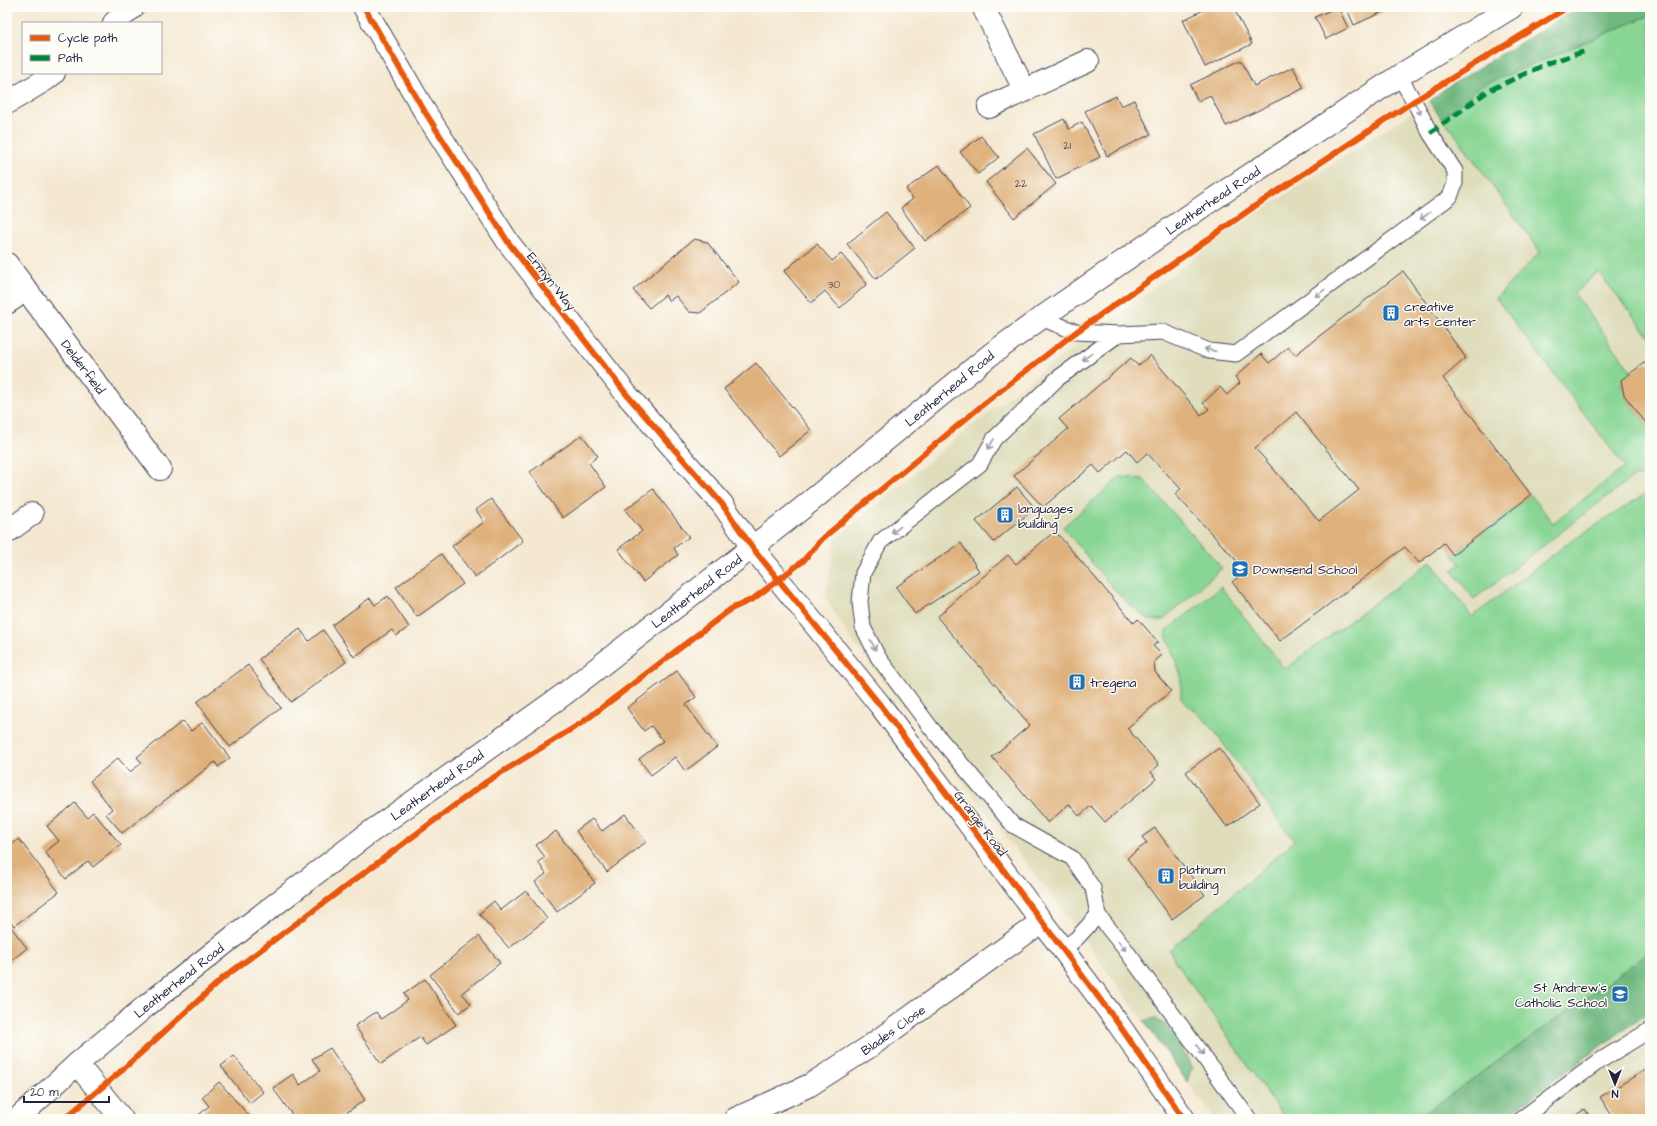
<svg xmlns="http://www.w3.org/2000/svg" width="1657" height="1126" font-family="'Architects Daughter',sans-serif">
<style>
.built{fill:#dfddbb}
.green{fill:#89d694;stroke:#567c68}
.forest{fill:#6eb77e;stroke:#486c5c}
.building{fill:#dfb17b;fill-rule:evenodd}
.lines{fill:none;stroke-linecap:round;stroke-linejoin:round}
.lane-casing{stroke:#424052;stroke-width:17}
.street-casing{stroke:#424052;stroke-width:24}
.highway-casing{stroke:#424052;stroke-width:24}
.lane{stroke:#fff;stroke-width:15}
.street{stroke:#fff;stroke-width:22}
.highway{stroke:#fff;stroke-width:22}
.quiet{stroke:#00873e;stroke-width:5;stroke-dasharray:10 5;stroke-linecap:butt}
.cycleway-casing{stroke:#fdfcf7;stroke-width:8}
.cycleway{stroke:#e8590c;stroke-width:6}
.oneway{stroke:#9c9ca7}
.labels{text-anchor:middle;stroke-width:3;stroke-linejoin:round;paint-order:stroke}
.number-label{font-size:11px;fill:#51464b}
.street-label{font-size:13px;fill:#22223b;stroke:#fdfcf7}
.poi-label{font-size:13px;fill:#22223b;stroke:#fdfcf7;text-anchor:start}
</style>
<rect width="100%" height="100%" fill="#fdfcf7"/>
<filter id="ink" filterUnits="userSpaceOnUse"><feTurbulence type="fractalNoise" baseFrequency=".025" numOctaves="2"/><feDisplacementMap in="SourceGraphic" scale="8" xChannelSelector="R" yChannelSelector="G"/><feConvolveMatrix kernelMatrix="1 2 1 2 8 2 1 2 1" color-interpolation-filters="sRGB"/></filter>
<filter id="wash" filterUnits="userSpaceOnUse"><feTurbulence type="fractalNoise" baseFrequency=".012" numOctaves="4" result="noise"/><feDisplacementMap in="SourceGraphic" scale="16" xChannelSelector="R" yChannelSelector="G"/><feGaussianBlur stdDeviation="0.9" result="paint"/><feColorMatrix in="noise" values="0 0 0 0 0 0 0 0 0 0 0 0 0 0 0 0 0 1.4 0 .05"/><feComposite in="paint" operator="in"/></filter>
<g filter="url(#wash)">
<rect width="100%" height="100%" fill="#f4e8d1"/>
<!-- built -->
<path class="built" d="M1650 15V1119H1214L1069 918 848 635 825 598 835 540 970 427 1071 349 1233 229 1396 123 1430 101 1441 119 1481 86Z"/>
<!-- green -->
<path class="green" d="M1650 15V337L1598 272 1574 293 1632 372 1621 381 1624 395 1650 428V476L1633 477 1474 599 1452 570 1460 564 1453 555 1531 495 1553 523 1625 467 1496 298 1540 252 1450 127 1441 119 1481 86Z
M1120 477 1143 479 1222 568 1163 620H1149L1117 593 1063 527Z
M1650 491V952L1417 1119H1285L1175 961 1169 950 1294 841 1209 724 1181 699V675L1165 632 1221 587 1285 669 1431 561 1472 617 1567 544Z"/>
<!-- forest -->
<path class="forest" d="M1579 7H1650V15L1481 86 1441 119 1430 101 1443 90Z
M1650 952V1011L1548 1084 1503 1119H1417Z
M1155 1018 1173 1031 1192 1068 1187 1082 1144 1021Z"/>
<g id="blocks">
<!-- building -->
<path class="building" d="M1210 7H1233L1252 44 1205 67 1183 20Z
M1338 7 1348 28 1326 39 1315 17Z
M1346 7H1394L1354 25Z
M1241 60 1254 86 1293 67 1304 88 1226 126 1210 95 1198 101 1190 85Z
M1116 96 1121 106 1134 100 1151 134 1107 156 1085 111Z
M1064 119 1069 129 1082 122 1100 157 1056 179 1034 134Z
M981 136 999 157 978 174 960 152Z
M1027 148 1056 184 1014 218 986 182Z
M939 165 970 208 925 241 901 208 913 199 906 189Z
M886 212 915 248 876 279 847 244Z
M694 239 707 242 739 282 700 313 689 312 676 296 669 301 665 295 649 308 633 290Z
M817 244 832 261 841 254 867 284 840 308 825 291 811 303 784 271Z
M1403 271 1466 358 1443 378 1531 495 1453 555 1444 543 1419 563 1405 547 1280 641 1232 582 1246 571 1175 494 1181 489 1147 453 1137 462 1127 450 1100 473 1093 465 1043 507 1014 476 1068 429 1059 419 1131 358 1138 366 1150 355 1201 415 1209 409 1203 403 1220 387 1227 395 1240 383 1235 377 1261 354 1269 363 1288 347 1295 355ZM1296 412 1359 490 1319 521 1255 448Z
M756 363 811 430 779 456 724 389Z
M1644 363 1650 365V428L1624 395 1621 380Z
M582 435 598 456 589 463 606 487 563 518 530 472Z
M1017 487 1035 508 994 542 976 521Z
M653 489 689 537 674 548 678 555 643 582 618 549 642 531 625 510Z
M491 499 523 541 475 577 452 546 484 522 476 510Z
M1055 531 1134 623 1138 619 1158 642 1153 646 1162 655 1154 662 1155 672 1171 691 1127 728 1159 765 1151 772 1156 779 1105 822 1091 806 1079 816 1069 804 1048 823 992 757 1030 725 937 617 1008 555 1016 564Z
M961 543 979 571 915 614 896 587Z
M441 554 463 584 417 617 396 587Z
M388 596 409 627 396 636 392 630 354 657 332 625 370 598 375 605Z
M300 629 309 641 323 630 346 662 291 702 259 659Z
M248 665 281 708 230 747 197 702Z
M677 671 696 697 686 705 717 747 685 771 675 757 651 775 639 759 663 741 651 726 644 731 627 708Z
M183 721 191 731 203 722 230 758 218 767 215 762 122 833 106 814 112 809 90 781 118 758 130 772 142 763 137 757Z
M1219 748 1260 803 1227 827 1186 772Z
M75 803 87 817 93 812 121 845 93 867 88 861 66 879 45 852 59 841 47 826Z
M625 814 646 842 607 872 576 831 592 819 602 831Z
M1155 828 1205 895 1172 919 1127 858 1147 843 1142 837Z
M556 831 595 883 557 912 535 882 546 874 538 862 545 857 536 845Z
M19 839 59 892 14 926 7 917V848Z
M526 891 547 919 509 948 479 914 494 901 501 910Z
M7 922 27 948 8 963 7 962Z
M479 936 500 963 462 993 471 1004 459 1013 430 975Z
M425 979 456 1025 426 1045 420 1037 381 1064 355 1026 376 1012 381 1019 408 1000 404 994Z
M330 1048 365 1100 337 1119H295L273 1088 293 1074 300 1085 320 1071 312 1059Z
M234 1056 263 1092 250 1103 221 1066Z
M1650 1067V1119H1614L1600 1097Z
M219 1082 252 1119H194L209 1106 202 1097Z
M1585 1109 1591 1119H1570Z"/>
</g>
</g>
<g filter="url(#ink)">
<use href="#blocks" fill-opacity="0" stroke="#424052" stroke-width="1"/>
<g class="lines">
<!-- lane casing -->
<g class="lane-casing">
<path id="lane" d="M1041 318 1076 332 1119 334 1163 332 1209 351 1236 354 1450 197 1455 183V171L1430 133 1414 101 1399 76
M1098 915 1125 949 1249 1119
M1063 949 1076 939 1098 915 1093 888 1072 858 1013 825 931 728 878 657 863 627 860 602 863 573 880 542 980 464 994 439 1057 379 1119 334
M1521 1119 1598 1062 1650 1030"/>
</g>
<!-- street casing -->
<g class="street-casing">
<g id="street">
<path d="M364 7 425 112 508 242 627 395 722 504 752 547 880 705 1117 1022 1184 1119"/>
<path d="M983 7 1025 91"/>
<path d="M114 23 133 7"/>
<path d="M7 103 45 80 54 73"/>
<path d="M989 107 1088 61"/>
<path id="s1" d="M7 264 160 469"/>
<path d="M7 303 26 290"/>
<path d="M7 532 32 514"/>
<path d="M77 1064 122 1119"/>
<path id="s2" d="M735 1119 810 1085 869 1047 1041 922"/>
</g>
</g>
<!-- highway casing -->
<g class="highway-casing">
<g id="highway">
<path id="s3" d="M17 1119 77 1064 146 1006 243 929 365 836 563 695 800 510 990 355 1041 318 1206 204 1399 76 1512 7"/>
</g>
</g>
<!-- lane -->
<use href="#lane" class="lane"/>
<!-- street -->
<use href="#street" class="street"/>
<!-- highway -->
<use href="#highway" class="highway"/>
<!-- quiet -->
<path class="quiet" d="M1430 133 1488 91 1548 63 1586 51"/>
<!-- cycleway casing -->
<g class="cycleway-casing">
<path id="cycleway" d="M364 7 425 112 508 242 627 395 722 504 752 547 880 705 1117 1022 1184 1119
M64 1119 120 1072 223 978 486 782 583 722 731 609 753 599 803 561 823 538 986 402 1076 332 1255 206 1414 101 1568 7"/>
</g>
<!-- cycleway -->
<use href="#cycleway" class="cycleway"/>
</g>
<!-- one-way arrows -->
<defs><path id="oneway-shaft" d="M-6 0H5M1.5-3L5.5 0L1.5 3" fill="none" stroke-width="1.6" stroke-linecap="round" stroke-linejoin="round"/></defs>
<g class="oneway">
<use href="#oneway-shaft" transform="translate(1418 109) rotate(64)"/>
<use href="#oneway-shaft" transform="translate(1425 216) rotate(143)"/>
<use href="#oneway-shaft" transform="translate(1320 293) rotate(144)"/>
<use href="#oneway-shaft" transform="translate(1210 350) rotate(-167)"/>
<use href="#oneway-shaft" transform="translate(1087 357) rotate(144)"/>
<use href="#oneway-shaft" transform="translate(991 444) rotate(121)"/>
<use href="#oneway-shaft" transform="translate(896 530) rotate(143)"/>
<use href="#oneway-shaft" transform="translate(873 645) rotate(63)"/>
<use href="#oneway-shaft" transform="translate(1122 946) rotate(51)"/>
<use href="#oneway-shaft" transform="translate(1200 1050) rotate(54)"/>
</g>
</g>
<!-- icons -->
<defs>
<g id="building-square" transform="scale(0.9)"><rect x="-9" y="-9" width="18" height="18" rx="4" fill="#1f6fb2" stroke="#fdfcf7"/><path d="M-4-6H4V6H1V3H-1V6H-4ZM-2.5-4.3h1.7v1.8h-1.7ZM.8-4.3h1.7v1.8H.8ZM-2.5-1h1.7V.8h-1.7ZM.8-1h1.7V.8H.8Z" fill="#fff"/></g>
<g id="school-square" transform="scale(0.9)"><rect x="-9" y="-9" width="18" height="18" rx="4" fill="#1f6fb2" stroke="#fdfcf7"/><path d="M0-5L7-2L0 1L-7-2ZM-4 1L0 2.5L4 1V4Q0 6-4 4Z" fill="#fff"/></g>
</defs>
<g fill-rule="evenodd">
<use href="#building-square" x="1391" y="313"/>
<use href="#building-square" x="1005" y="515"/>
<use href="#school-square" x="1240" y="569"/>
<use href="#building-square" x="1077" y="682"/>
<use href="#building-square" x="1166" y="876"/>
<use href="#school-square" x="1620" y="994"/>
</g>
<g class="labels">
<!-- number labels -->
<g class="number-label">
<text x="1067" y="149">21</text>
<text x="1021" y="187">22</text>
<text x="834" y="288">30</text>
</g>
<!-- street labels -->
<g class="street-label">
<text dy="5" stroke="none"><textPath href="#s3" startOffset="1509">Leatherhead Road</textPath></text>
<text transform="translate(552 281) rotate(52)" y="5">Ermyn Way</text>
<text dy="5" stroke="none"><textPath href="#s1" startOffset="128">Delderfield</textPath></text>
<text dy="5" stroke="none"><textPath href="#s3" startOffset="1185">Leatherhead Road</textPath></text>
<text dy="5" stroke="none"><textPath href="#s3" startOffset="861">Leatherhead Road</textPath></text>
<text dy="5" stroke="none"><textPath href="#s3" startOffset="537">Leatherhead Road</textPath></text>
<text transform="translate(981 823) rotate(53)" y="5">Grange Road</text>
<text dy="5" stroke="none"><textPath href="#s3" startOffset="213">Leatherhead Road</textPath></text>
<text dy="5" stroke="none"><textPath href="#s2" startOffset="182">Blades Close</textPath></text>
</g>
<!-- poi labels -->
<g class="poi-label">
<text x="1404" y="311">creative<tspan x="1404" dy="15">arts center</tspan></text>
<text x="1018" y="513">languages<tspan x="1018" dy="15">building</tspan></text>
<text x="1253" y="574">Downsend School</text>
<text x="1090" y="687">tregena</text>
<text x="1179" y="874">platinum<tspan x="1179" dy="15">building</tspan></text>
<text x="1607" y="992" text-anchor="end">St Andrew's<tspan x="1607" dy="15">Catholic School</tspan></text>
</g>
</g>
<!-- margin -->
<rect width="1657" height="1126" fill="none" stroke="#fdfcf7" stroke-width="24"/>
<!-- legend -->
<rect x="22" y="22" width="140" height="52" fill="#fdfcf7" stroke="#a5a5ac"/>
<rect x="30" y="35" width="20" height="6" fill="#e8590c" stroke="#a5a5ac"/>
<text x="58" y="42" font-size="12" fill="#22223b">Cycle path</text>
<rect x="30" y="55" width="20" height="6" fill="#00873e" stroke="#a5a5ac"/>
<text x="58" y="62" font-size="12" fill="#22223b">Path</text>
<!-- north arrow -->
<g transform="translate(1615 1084) rotate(180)" stroke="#fdfcf7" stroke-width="3" paint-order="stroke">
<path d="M0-3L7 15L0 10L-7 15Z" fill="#22223b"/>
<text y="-6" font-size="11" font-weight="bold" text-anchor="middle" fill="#22223b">N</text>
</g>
<!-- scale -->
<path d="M24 1096v6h85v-6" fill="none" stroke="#22223b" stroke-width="2"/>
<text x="30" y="1096" font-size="12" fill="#22223b" stroke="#fdfcf7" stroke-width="3" paint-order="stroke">20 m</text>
</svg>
